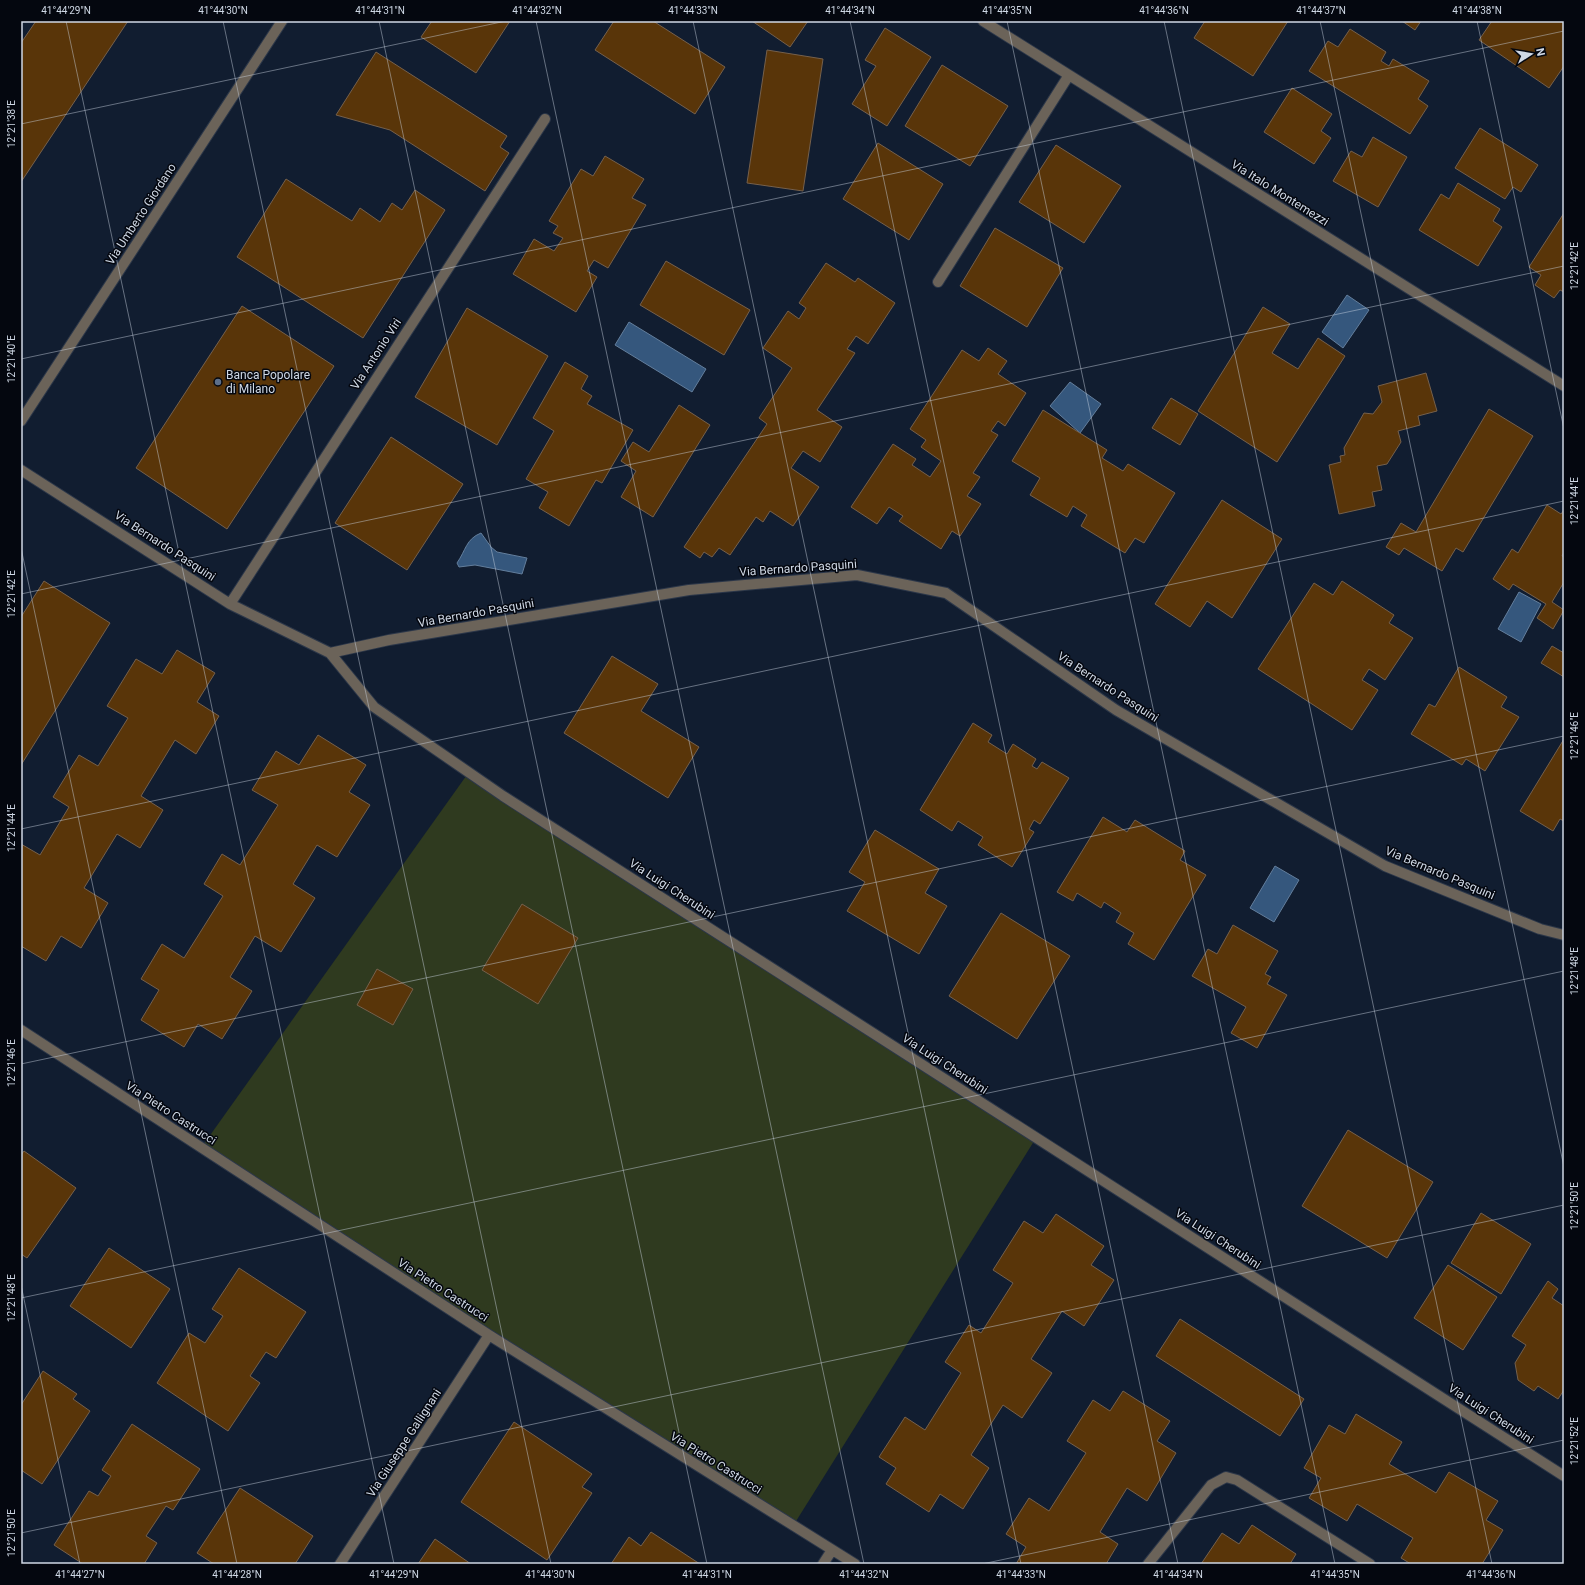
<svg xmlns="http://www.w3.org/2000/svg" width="1585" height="1585" font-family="Roboto,sans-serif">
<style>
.green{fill:#2f3a1f}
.water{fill:#35577d;stroke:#637e9c}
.building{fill:#593509;stroke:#75604c}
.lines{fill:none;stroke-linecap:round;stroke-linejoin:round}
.minor-casing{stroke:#2c3749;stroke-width:12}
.minor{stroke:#6b6359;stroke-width:10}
.ticks{fill:none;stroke:#cfd8e5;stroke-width:1;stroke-opacity:0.45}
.service-dot{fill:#5c6f8a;stroke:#04070f;stroke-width:1.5}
.labels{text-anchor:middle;stroke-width:3;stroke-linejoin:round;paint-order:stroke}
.street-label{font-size:12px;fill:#cfd8e5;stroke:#04070f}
.poi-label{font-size:12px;fill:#cfd8e5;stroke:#04070f;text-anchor:start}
.neatline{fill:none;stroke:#cfd8e5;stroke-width:1.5}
.ticks-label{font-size:10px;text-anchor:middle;fill:#cfd8e5}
</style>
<rect width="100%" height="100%" fill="#111d30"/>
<!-- green -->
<path class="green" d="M469 772 1036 1138 793 1526 201 1148Z"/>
<!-- water -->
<path class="water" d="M1347 295 1369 310 1343 348 1322 332Z
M629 322 706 369 692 392 615 345Z
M1070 382 1101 404 1080 433 1050 406Z
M481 533 491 547 497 552 527 558 522 574 475 565 459 567 457 563C466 550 466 539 481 533Z
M1519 592 1541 604 1521 642 1498 629Z
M1275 866 1299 880 1274 922 1250 908Z"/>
<!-- building -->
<path class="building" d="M36 21H128L21 182V43Z
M432 21H510L476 73 421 37Z
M614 21H653L725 67 695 114 595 50Z
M752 21H808L790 47Z
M1205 21H1288L1253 76 1194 38Z
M1402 21H1421L1415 30Z
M1492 21H1564V66L1549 88 1479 40Z
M885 28 931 57 887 126 852 104 876 66 865 60Z
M1350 29 1386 52 1381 61 1389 66 1393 59 1429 81 1418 99 1428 106 1410 134 1309 71 1328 41 1338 47Z
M767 50 823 59 803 191 747 183Z
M376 52 507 136 500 147 509 153 485 191 390 130 336 115Z
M942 65 1008 106 970 166 905 126Z
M1292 88 1332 114 1321 131 1331 138 1314 164 1264 132Z
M1480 128 1538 165 1521 192 1513 187 1505 199 1455 168Z
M1373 137 1407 157 1378 207 1333 181 1351 151 1362 157Z
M878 143 943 184 909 240 843 199Z
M1056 145 1121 186 1084 243 1019 202Z
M605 156 644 179 632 198 646 205 608 268 594 260 587 271 597 277 576 312 513 274 534 239 554 251 563 238 553 233 558 226 549 221 581 169 593 176Z
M286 179 352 221 360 208 380 222 392 203 402 210 415 190 445 210 363 338 237 257Z
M1458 183 1500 209 1493 221 1502 227 1478 266 1419 230 1441 194 1449 199Z
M1564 213V292L1560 290 1554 298 1535 285 1541 275 1529 267Z
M995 228 1063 268 1027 327 960 286Z
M666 261 750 310 724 355 640 305Z
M826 263 855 282 858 278 895 303 868 344 856 336 847 349 855 353 817 410 842 427 820 462 803 451 791 468 819 487 793 526 770 511 763 522 756 517 730 555 719 548 712 557 704 552 700 558 684 547 767 424 759 418 792 368 763 348 788 311 799 319 806 308 799 303Z
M242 306 334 366 227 529 136 468Z
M1263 307 1290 324 1272 353 1298 369 1318 338 1345 356 1277 462 1198 411Z
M467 308 548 356 497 445 415 397Z
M988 348 1007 361 998 374 1026 393 1005 426 998 421 991 431 998 435 973 473 980 477 967 496 981 504 960 536 952 531 941 549 899 521 903 516 889 507 877 524 851 507 893 444 916 459 912 465 930 477 941 461 921 447 926 440 910 429 962 350 979 361Z
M565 362 588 376 581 389 592 396 587 404 633 430 602 483 596 480 569 526 539 508 548 492 526 479 554 431 533 418Z
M1426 373 1437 411 1418 416 1420 425 1398 431 1401 442 1387 464 1377 466 1382 490 1372 492 1375 506 1339 514 1329 465 1341 462 1340 456 1345 455 1344 448 1364 413 1373 414 1382 402 1378 386Z
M1171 398 1198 414 1180 445 1152 428Z
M679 405 710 425 653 517 621 497 636 471 621 461 633 442 649 452Z
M1489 409 1533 436 1463 552 1456 548 1442 571 1404 548 1399 555 1386 547 1401 523 1416 532Z
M1043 410 1107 450 1102 458 1123 471 1128 464 1175 493 1144 543 1135 538 1125 553 1081 526 1087 515 1073 506 1067 517 1030 495 1040 478 1012 461Z
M391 437 463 484 407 570 335 523Z
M1222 500 1282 539 1232 618 1207 601 1190 627 1155 604Z
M1547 505 1561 514 1564 510V552L1562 556 1564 557V582L1552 602 1564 610 1553 629 1537 618 1546 604 1513 584 1509 590 1493 579 1512 549 1518 553Z
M44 581 110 623 21 765V617Z
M1342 581 1394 615 1389 623 1413 638 1385 680 1369 669 1362 680 1378 690 1352 730 1258 669 1314 583 1333 595Z
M1552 646 1564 653V677L1541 663Z
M177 650 215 673 197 702 219 716 196 754 175 740 141 796 163 810 140 848 117 834 84 888 108 903 81 948 61 936 46 961 21 946V844L40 855 69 807 53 797 79 755 98 766 128 718 107 706 136 659 162 674Z
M612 656 658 684 641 711 699 747 668 798 564 733Z
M1459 667 1507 697 1501 707 1519 717 1485 771 1466 759 1462 765 1411 734 1429 704 1435 707Z
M973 723 992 735 988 742 1007 754 1013 744 1036 759 1032 766 1037 769 1042 762 1069 778 1040 824 1034 820 1029 829 1034 832 1012 867 978 845 983 837 958 821 952 831 920 810Z
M318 735 366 765 349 792 370 805 337 857 317 845 293 884 315 898 281 952 255 936 230 977 252 991 222 1039 198 1024 184 1047 141 1020 159 990 141 979 162 944 184 958 223 896 204 884 222 854 240 865 278 805 252 790 276 751 299 765Z
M1564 739V821L1560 819 1553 831 1520 811Z
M1103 817 1127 832 1135 820 1185 851 1180 860 1206 875 1154 960 1128 944 1134 933 1116 922 1121 913 1104 902 1101 908 1077 893 1073 901 1057 892Z
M875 830 939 869 925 893 947 906 919 954 847 911 865 882 849 872Z
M522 904 578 938 538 1004 482 970Z
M1001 913 1070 956 1017 1039 949 996Z
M1233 925 1278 951 1265 974 1271 977 1267 984 1287 995 1257 1048 1231 1033 1246 1007 1192 976 1208 949 1217 954Z
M377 969 413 989 393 1025 357 1005Z
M1348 1130 1433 1182 1387 1258 1302 1206Z
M24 1151 76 1188 27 1258 21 1254V1155Z
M1481 1213 1531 1244 1501 1294 1451 1263Z
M1056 1214 1104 1246 1091 1265 1114 1280 1084 1326 1062 1311 1031 1359 1052 1373 1022 1418 1003 1405 971 1455 989 1468 963 1509 940 1494 929 1512 886 1484 896 1468 879 1457 905 1417 925 1430 961 1373 945 1362 969 1325 981 1333 1013 1283 993 1270 1024 1221 1043 1233Z
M109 1248 170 1289 131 1348 70 1306Z
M1448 1265 1497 1297 1463 1350 1414 1318Z
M239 1268 306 1312 276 1358 266 1352 250 1376 260 1383 228 1431 157 1383 189 1333 205 1343 223 1316 212 1309Z
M1548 1281 1558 1289 1552 1298 1564 1306V1390L1558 1399 1538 1386 1534 1391 1518 1380 1515 1363 1526 1345 1512 1336Z
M1180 1319 1304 1399 1280 1436 1156 1356Z
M43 1371 77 1394 73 1399 90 1411 42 1484 21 1470V1405Z
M1123 1391 1170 1421 1157 1441 1176 1453 1147 1501 1127 1488 1100 1532 1118 1544 1106 1564H1016L1026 1547 1006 1534 1029 1498 1049 1511 1086 1453 1067 1441 1093 1400 1110 1411Z
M1356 1414 1402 1442 1389 1464 1436 1493 1449 1472 1498 1501 1486 1520 1503 1530 1482 1564H1411L1401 1558 1413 1538 1357 1504 1347 1521 1309 1498 1321 1478 1304 1468 1329 1425 1345 1434Z
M514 1422 592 1474 582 1487 592 1493 547 1560 461 1502Z
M132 1424 200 1469 173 1510 166 1506 146 1536 157 1543 144 1564H83L54 1545 89 1491 98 1496 111 1476 102 1470Z
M240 1488 313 1536 295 1564H214L197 1553Z
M1252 1525 1296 1554 1290 1564H1201L1222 1533 1239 1544Z
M651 1532 700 1564H611L629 1537 641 1546Z
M435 1539 471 1564H418Z"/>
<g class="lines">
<!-- minor casing -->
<g class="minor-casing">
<path id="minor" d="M983 21 1564 386
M938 282 1069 75
M21 421 282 21
M21 470 230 604 330 653 389 640 689 590 857 575 946 593 1116 710 1385 866 1540 929 1564 935
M230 604 545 119
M330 653 374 707 503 796 1564 1476
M21 1030 489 1335 855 1564
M340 1564 489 1335
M823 1564 832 1550
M1148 1564 1211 1485 1226 1477 1237 1480 1370 1564"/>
</g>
<!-- minor -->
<use href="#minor" class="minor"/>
</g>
<!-- ticks -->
<path class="ticks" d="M66 21 394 1564M223 21 551 1564M379 21 707 1564M536 21 864 1564M693 21 1021 1564M850 21 1178 1564M1007 21 1335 1564M1164 21 1492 1564M1320 21 1564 1167M1477 21 1564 429M21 124 506 21M21 359 1564 31M21 548 237 1564M21 594 1564 266M21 829 1564 501M21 1064 1564 736M21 1285 80 1564M21 1298 1564 971M21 1533 1564 1205M982 1564 1564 1440"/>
<!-- markers -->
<circle class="service-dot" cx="218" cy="382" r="4"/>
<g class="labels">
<!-- street labels -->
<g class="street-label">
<text transform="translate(1280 193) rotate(32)" y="4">Via Italo Montemezzi</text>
<text transform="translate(141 214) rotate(-57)" y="4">Via Umberto Giordano</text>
<text transform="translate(376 354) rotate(-57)" y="4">Via Antonio Viri</text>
<text transform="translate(165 546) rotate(33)" y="4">Via Bernardo Pasquini</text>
<text transform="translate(798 568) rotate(-4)" y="4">Via Bernardo Pasquini</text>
<text transform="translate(476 613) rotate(-10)" y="4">Via Bernardo Pasquini</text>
<text transform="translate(1108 687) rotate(33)" y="4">Via Bernardo Pasquini</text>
<text transform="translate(1440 873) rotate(23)" y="4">Via Bernardo Pasquini</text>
<text transform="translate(672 889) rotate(33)" y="4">Via Luigi Cherubini</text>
<text transform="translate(945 1064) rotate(33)" y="4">Via Luigi Cherubini</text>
<text transform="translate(171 1113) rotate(33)" y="4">Via Pietro Castrucci</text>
<text transform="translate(1218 1239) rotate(33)" y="4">Via Luigi Cherubini</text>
<text transform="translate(443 1290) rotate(33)" y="4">Via Pietro Castrucci</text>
<text transform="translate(1491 1414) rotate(33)" y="4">Via Luigi Cherubini</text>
<text transform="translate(404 1443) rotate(-57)" y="4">Via Giuseppe Gallignani</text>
<text transform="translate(716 1463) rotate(32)" y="4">Via Pietro Castrucci</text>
</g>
<!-- poi labels -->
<g class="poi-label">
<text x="226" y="379">Banca Popolare<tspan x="226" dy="14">di Milano</tspan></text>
</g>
</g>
<!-- border -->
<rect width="1585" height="1585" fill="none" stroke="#04070f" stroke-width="44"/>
<!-- north arrow -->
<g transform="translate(1531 54) rotate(78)" stroke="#04070f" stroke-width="3" paint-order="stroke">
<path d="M0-3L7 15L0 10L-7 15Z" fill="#cfd8e5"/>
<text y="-6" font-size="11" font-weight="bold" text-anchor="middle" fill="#cfd8e5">N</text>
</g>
<rect x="22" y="22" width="1541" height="1541" class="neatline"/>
<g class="ticks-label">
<text x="66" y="14">41°44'29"N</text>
<text x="223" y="14">41°44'30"N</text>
<text x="380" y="14">41°44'31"N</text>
<text x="537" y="14">41°44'32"N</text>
<text x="693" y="14">41°44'33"N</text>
<text x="850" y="14">41°44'34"N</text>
<text x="1007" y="14">41°44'35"N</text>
<text x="1164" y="14">41°44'36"N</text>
<text x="1321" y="14">41°44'37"N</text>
<text x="1477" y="14">41°44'38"N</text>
<text transform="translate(11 124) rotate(-90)" y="4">12°21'38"E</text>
<text transform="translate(1574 266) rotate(-90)" y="4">12°21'42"E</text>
<text transform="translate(11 359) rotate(-90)" y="4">12°21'40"E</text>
<text transform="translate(1574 501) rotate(-90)" y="4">12°21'44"E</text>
<text transform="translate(11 594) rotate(-90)" y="4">12°21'42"E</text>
<text transform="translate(1574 736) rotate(-90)" y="4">12°21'46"E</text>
<text transform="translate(11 828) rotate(-90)" y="4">12°21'44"E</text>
<text transform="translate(1574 971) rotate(-90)" y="4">12°21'48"E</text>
<text transform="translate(11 1063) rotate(-90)" y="4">12°21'46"E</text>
<text transform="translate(1574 1206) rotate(-90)" y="4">12°21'50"E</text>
<text transform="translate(11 1298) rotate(-90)" y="4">12°21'48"E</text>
<text transform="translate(1574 1441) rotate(-90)" y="4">12°21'52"E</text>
<text transform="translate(11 1533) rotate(-90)" y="4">12°21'50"E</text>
<text x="80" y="1578">41°44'27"N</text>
<text x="237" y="1578">41°44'28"N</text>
<text x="394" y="1578">41°44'29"N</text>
<text x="550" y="1578">41°44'30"N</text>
<text x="707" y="1578">41°44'31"N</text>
<text x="864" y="1578">41°44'32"N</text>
<text x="1021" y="1578">41°44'33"N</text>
<text x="1178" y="1578">41°44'34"N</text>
<text x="1335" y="1578">41°44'35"N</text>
<text x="1491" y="1578">41°44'36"N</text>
</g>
</svg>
